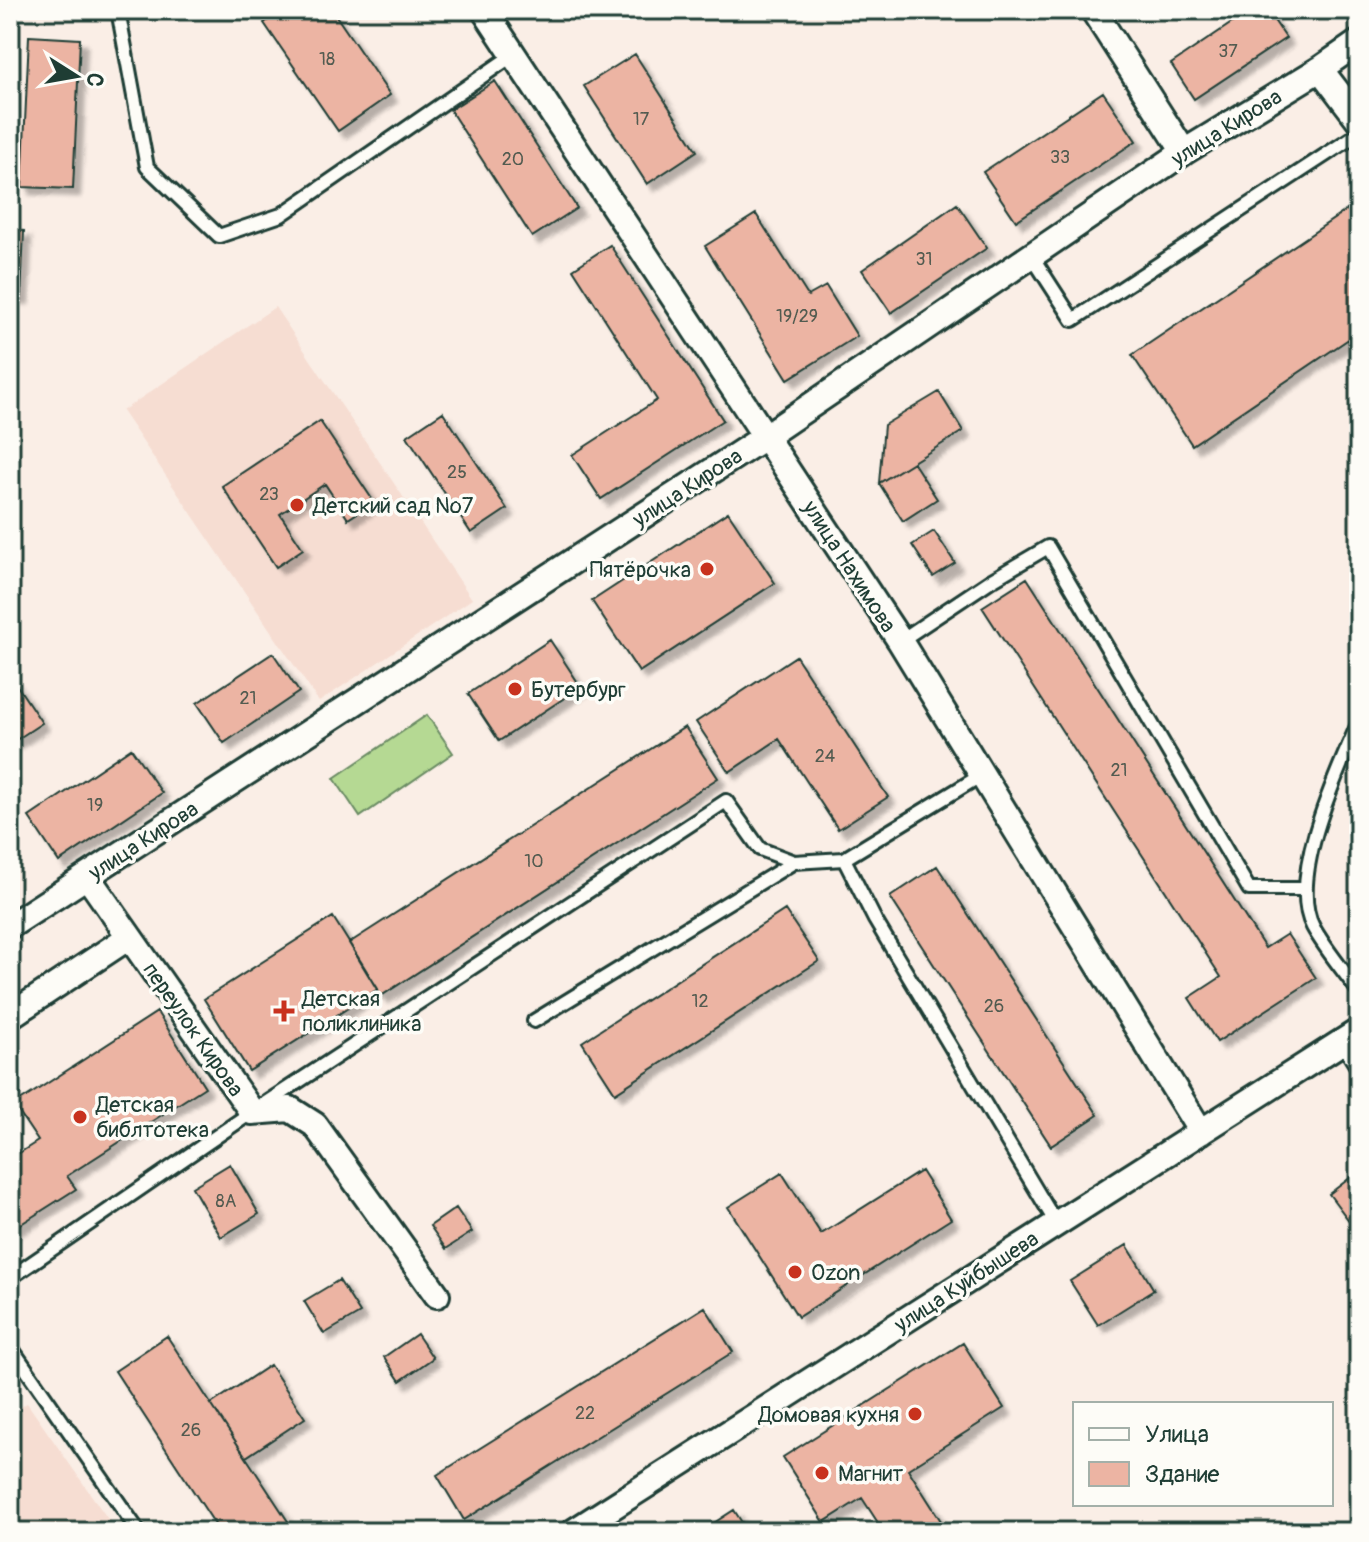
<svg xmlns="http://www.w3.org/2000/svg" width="1369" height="1542" font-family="Pangolin,sans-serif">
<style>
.built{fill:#f6ddd2}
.green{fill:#b5d993;stroke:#6a8b64;stroke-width:2}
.building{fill:#ecb4a3;stroke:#1f3d34;stroke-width:2;filter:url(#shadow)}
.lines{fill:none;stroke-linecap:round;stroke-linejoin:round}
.lane-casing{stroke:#1f3d34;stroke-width:18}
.street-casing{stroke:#1f3d34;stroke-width:30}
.lane{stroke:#fdfcf7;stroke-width:12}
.street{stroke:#fdfcf7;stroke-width:24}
.poi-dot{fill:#c8321e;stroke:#fdfcf7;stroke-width:3}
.labels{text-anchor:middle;stroke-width:7;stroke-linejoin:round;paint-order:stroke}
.number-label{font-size:18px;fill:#525b50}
.street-label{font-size:22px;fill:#1f3d34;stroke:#fdfcf7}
.poi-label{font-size:22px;fill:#1f3d34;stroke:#fdfcf7;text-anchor:start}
</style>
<defs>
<filter id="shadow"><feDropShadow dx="7" dy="7" stdDeviation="2" flood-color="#0004"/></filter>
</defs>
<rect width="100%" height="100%" fill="#faeee6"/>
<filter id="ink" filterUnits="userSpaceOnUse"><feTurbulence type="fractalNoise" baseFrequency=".0125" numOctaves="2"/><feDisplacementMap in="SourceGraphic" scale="16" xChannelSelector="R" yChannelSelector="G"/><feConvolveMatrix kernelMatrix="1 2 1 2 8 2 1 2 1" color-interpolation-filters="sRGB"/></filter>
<g filter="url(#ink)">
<!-- built -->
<path class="built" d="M275 307 472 599 319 702 122 411Z
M27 1403 117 1532H10V1414Z"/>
<!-- green -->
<path class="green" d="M427 715 453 753 360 817 334 778Z"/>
<!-- building -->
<path class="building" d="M283 10H332L390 95 338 131 264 23Z
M1251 10H1267L1286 38 1194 99 1171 64Z
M29 36 80 39 73 189 22 187Z
M635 54 697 151 647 184 584 86Z
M495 81 577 208 532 237 450 110Z
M1103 92 1136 141 1016 221 983 172Z
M957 204 987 248 891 313 862 270Z
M1350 208 1359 222V332L1192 445 1132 355Z
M756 214 808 296 826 286 857 336 788 379 705 246Z
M10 230 24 231 21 297 10 296Z
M610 245 723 420 601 499 572 455 657 400 573 269Z
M939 392 963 431 879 483 884 425Z
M443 412 507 509 471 533 407 436Z
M320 421 374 502 348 519 325 484 280 514 303 549 276 567 222 486Z
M913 462 937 499 903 521 879 483Z
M728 512 775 583 639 672 592 601Z
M934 531 955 563 933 577 912 545Z
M1027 578 1265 948 1287 934 1316 978 1217 1042 1189 998 1221 977 982 607Z
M550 640 581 687 499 741 468 694Z
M273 653 299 692 224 743 197 703Z
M796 656 888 797 838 829 779 739 729 772 696 722Z
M10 675 42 723 10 744Z
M685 727 718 778 381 996 349 943Z
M131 748 162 793 59 862 29 817Z
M1359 854V881L1352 871Z
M937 866 1098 1115 1051 1146 890 897Z
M785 910 819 961 615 1093 582 1042Z
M333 917 378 989 249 1071 204 999Z
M157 1012 205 1087 67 1176 76 1189 10 1231V1159L38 1141 14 1105Z
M230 1164 259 1214 221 1237 192 1187Z
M921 1171 951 1219 798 1317 728 1207 782 1173 821 1234Z
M1359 1171V1215L1350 1222 1329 1194Z
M456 1208 472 1232 446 1249 430 1226Z
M1127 1245 1154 1290 1098 1325 1070 1281Z
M339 1280 360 1313 324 1334 304 1301Z
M705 1307 733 1352 464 1520 437 1475Z
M417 1334 433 1358 400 1381 384 1357Z
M167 1336 211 1404 295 1532H220L115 1371Z
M963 1343 1004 1408 908 1469 948 1532H884L862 1498 824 1522 783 1457Z
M270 1365 305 1418 246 1457 211 1404Z
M734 1510 748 1532H700Z"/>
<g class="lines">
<!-- lane casing -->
<g class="lane-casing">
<path id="lane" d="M118 10 147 167 219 236 281 215 513 55
M1031 255 1073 320 1359 133
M900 641 990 581 1048 547 1249 889H1304
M1359 722C1338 770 1287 878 1313 927 1325 949 1344 971 1359 992
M980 776 844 859 875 920 1056 1223
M534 1021 794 862
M1341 1041 1359 1070
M10 1278 252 1112 726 801 760 849 794 862 844 859
M10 1346 139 1532"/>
</g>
<!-- street casing -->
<g class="street-casing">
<path id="street" d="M484 10 900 641 1201 1132
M1093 10 1184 152
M1320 69 1359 120
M87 876 252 1112 290 1109 315 1125 437 1295
M10 926 766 436 1184 152 1320 69 1359 42
M10 1016 129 937
M573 1532 1359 1031"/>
</g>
<!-- lane -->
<use href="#lane" class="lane"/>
<!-- street -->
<use href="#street" class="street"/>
</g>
</g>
<!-- markers -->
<g class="poi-dot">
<circle cx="297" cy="505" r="8"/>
<circle cx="707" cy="569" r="8"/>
<circle cx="515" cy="689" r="8"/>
<path d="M280 999h8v8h8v8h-8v8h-8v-8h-8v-8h8z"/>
<circle cx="80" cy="1117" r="8"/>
<circle cx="795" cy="1272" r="8"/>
<circle cx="915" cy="1414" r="8"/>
<circle cx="822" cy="1473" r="8"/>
</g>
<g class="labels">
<!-- number labels -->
<g class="number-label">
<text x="1228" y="57">37</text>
<text x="327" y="65">18</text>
<text x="641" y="125">17</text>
<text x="1060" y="163">33</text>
<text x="513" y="165">20</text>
<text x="924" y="265">31</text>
<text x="797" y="322">19/29</text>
<text x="457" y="478">25</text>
<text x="269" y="500">23</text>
<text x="248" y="704">21</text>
<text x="825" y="762">24</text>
<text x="1119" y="776">21</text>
<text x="95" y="811">19</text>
<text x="534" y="867">10</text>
<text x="700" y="1007">12</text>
<text x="994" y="1012">26</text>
<text x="226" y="1207">8А</text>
<text x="585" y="1419">22</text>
<text x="191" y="1436">26</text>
</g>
<!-- street labels -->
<g class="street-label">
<text transform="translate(1226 127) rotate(-32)" y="8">улица Кирова</text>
<text transform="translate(687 487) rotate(-33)" y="8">улица Кирова</text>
<text transform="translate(850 566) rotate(57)" y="8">улица Нахимова</text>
<text transform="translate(143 840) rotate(-33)" y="8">улица Кирова</text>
<text transform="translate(194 1029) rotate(55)" y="8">переулок Кирова</text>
<text transform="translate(966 1281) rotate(-33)" y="8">улица Куйбышева</text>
</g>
<!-- poi labels -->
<g class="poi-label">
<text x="313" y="513">Детский сад №7</text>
<text x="691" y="577" text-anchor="end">Пятёрочка</text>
<text x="531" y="697">Бутербург</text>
<text x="302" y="1006">Детская<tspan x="302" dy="25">поликлиника</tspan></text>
<text x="96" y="1112">Детская<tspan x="96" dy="25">библтотека</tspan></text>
<text x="811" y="1280">Ozon</text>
<text x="899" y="1422" text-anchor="end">Домовая кухня</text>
<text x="838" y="1481">Магнит</text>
</g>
</g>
<!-- margin -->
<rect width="1369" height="1542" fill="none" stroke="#fdfcf7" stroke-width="40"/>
<rect x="20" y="20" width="1329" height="1502" fill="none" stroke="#1f3d34" stroke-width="3" filter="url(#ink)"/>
<!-- legend -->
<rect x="1073" y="1402" width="260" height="104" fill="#fdfcf7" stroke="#a4b0a9" stroke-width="2"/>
<rect x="1089" y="1428" width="40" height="12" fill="#fdfcf7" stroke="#a4b0a9" stroke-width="2"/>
<text x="1145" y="1442" font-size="24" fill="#1f3d34">Улица</text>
<rect x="1089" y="1462" width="40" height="24" fill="#ecb4a3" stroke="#a4b0a9" stroke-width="2"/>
<text x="1145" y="1482" font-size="24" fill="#1f3d34">Здание</text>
<!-- north arrow -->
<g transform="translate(76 76) rotate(101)" stroke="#fdfcf7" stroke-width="6" paint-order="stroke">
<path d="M0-6L14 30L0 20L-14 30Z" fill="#1f3d34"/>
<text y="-12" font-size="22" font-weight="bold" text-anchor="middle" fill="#1f3d34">С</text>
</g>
</svg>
